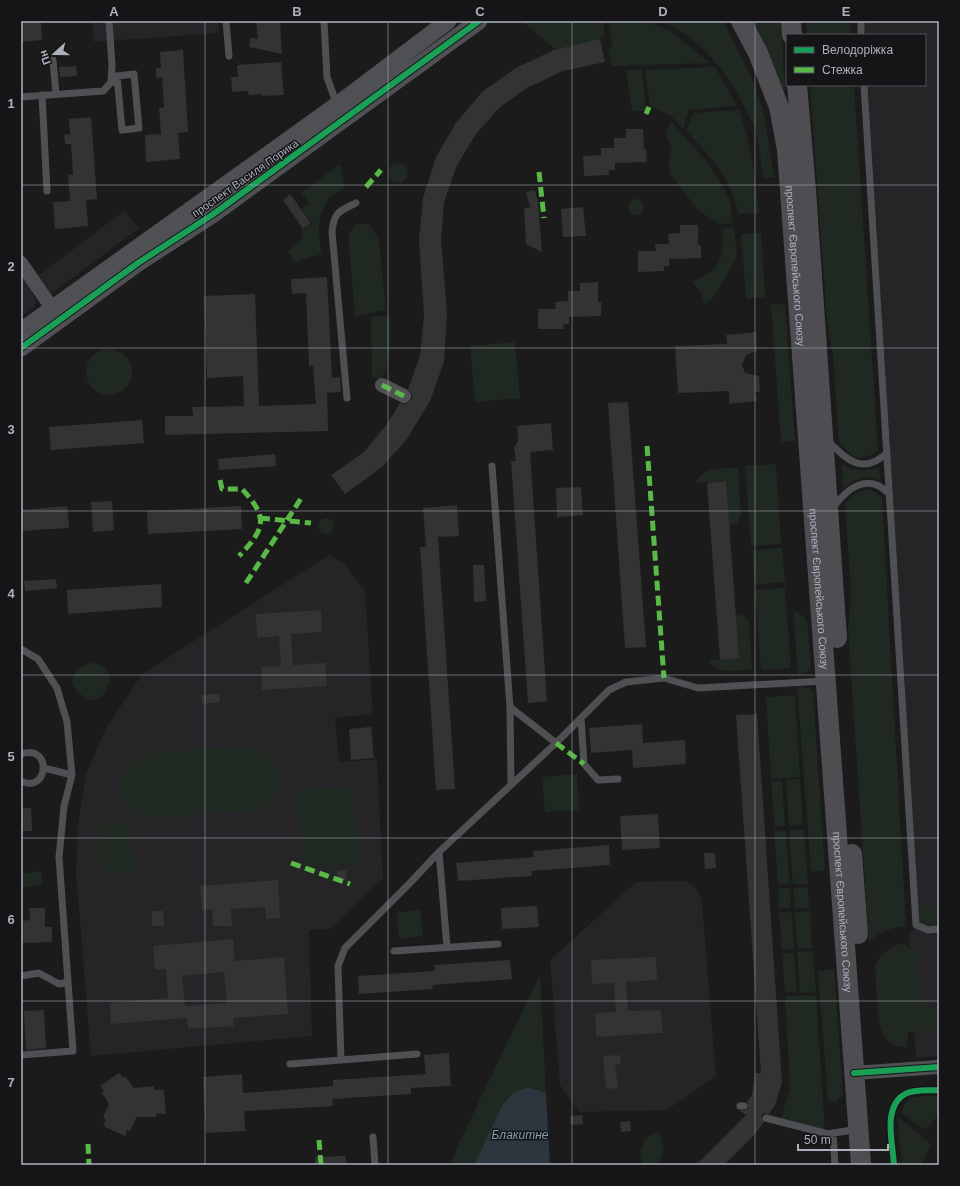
<svg xmlns="http://www.w3.org/2000/svg" width="960" height="1186" font-family="Helvetica,sans-serif">
<style>
.built{fill:#252527}
.green{fill:#202822}
.water{fill:#2d363e}
.building{fill:#333;fill-rule:evenodd}
.lines{fill:none;stroke-linecap:round;stroke-linejoin:round}
.service{stroke:#4f5054;stroke-width:7}
.minor{stroke:#4f5054;stroke-width:14}
.tertiary{stroke:#4f5054;stroke-width:17}
.secondary{stroke:#4e4e52;stroke-width:20}
.quiet{stroke:#58b947;stroke-width:5;stroke-dasharray:10 5;stroke-linecap:butt}
.cycleway-casing{stroke:#151517;stroke-width:8}
.cycleway{stroke:#1a9f57;stroke-width:6}
.grid{fill:none;stroke:#acb1bc;stroke-width:1;stroke-opacity:0.55}
.labels{text-anchor:middle;stroke-width:3;stroke-linejoin:round;paint-order:stroke}
.street-label{font-size:11px;fill:#acb1bc;stroke:#151517}
.water-label{font-size:12px;font-style:italic;fill:#839db6;stroke:#151517}
.neatline{fill:none;stroke:#acb1bc;stroke-width:1.5}
.grid-label{font-size:13px;text-anchor:middle;font-weight:bold;fill:#acb1bc}
</style>
<rect width="100%" height="100%" fill="#1b1b1b"/>
<!-- built -->
<path class="built" d="M92 21H218L219 33 94 42Z
M864 21H939V1056L916 1058 909 934 919 925 868 85H925V35H865Z
M124 211 139 228 51 294 39 275Z
M21 272 36 300 35 307 21 317V290L26 286 21 288Z
M329 555 344 564 365 591 373 715 335 717 339 762 377 759 383 878 330 929 309 930 312 1036 91 1056 76 873 78 823 86 775 105 730 142 674Z
M685 881 693 885 699 893 702 902 716 1076 667 1110 579 1112 560 1085 550 960 636 882Z"/>
<!-- green -->
<path class="green" d="M527 21H603L605 35 600 39 556 50 524 23Z
M609 21H645L669 30 710 63 612 66 608 48 612 46Z
M660 21H723L755 85 765 118 774 177 763 178C761 163 760 144 755 130 738 87 705 37 660 21Z
M751 21H781L785 93Z
M806 21H850L851 35H807Z
M715 67 737 106 689 110 683 129 671 116 650 106 645 70Z
M626 70H642L646 108 644 111H632Z
M810 85H854L878 450 869 456 859 458 852 456 839 442 833 356 827 320Z
M739 110C751 144 755 177 759 213L739 214C730 177 712 157 686 131L693 113Z
M671 121 710 165 729 198 733 223 719 224 698 210 670 174 668 163 672 149 666 134Z
M388 173a10 10 0 1 1 20 0a10 10 0 1 1-20 0Z
M340 164 345 186 341 191 331 195C315 220 319 226 321 254L295 262 288 252 303 237 302 231 312 223 302 209 310 203 301 193Z
M628 207a8 8 0 1 1 16 0a8 8 0 1 1-16 0Z
M356 224H369L379 239 386 310 355 316 348 234Z
M734 227 737 258 714 296 705 305 701 293 692 282C721 269 724 260 722 229Z
M761 233 765 297 746 299 741 234Z
M785 304 795 441 781 442 771 305Z
M390 315C390 336 393 360 381 379L372 377 371 317Z
M515 342 520 398 475 402 470 346Z
M86 372a23 23 0 1 1 46 0a23 23 0 1 1-46 0Z
M776 464 781 544 751 546 745 466Z
M842 464C855 472 865 472 879 467L880 481C866 473 854 479 843 489Z
M738 468 741 515 737 523 729 526 726 481 696 483C702 466 722 469 738 468Z
M864 490H871L882 497 906 926C891 928 880 931 869 942L848 630 851 592 845 503 852 495Z
M318 526a8 8 0 1 1 16 0a8 8 0 1 1-16 0Z
M782 548 785 582 755 585 752 550Z
M785 588 791 668 761 670 755 590Z
M793 608 807 620 811 666 807 672 798 676Z
M736 613 743 615 749 622 752 669C736 670 717 676 708 660L739 658Z
M91 663C102 663 108 669 111 679L103 695 94 701C68 693 64 671 91 663Z
M797 687 809 688 813 691 825 871H811Z
M795 695 800 777 771 779 766 697Z
M249 746C253 747 258 748 261 749 284 760 285 793 266 807 262 809 257 810 254 811L151 818C112 808 109 769 147 753Z
M577 774 579 810 545 812 542 777Z
M800 779 803 825 789 826 786 780Z
M782 781 785 826 775 827 771 782Z
M354 786 359 863 302 867 297 790Z
M130 822 134 873 101 875 98 825Z
M804 829 808 884H793L789 830Z
M786 830 789 884 778 885 774 831Z
M41 871 43 885 21 888V874Z
M808 887 809 908 795 909 793 888Z
M778 888H790L791 908 779 909Z
M939 905V925H927L921 923 919 907Z
M420 910 423 936 399 939 396 913Z
M810 911 812 948 797 949 795 912Z
M792 912 794 949 782 950 779 913Z
M902 943 912 950 920 958 916 961C918 986 917 994 938 1011L939 1030 908 1032 907 1047C900 1047 894 1046 889 1042 875 1031 877 984 875 966 880 953 890 948 902 943Z
M813 951 816 992 800 993 797 952Z
M794 953 797 992 785 993 782 953Z
M834 969 843 1095 835 1103 828 1100 818 971Z
M540 975 546 1093 528 1087 503 1104 474 1165H451L458 1145Z
M816 995 825 1131 780 1120 790 1089 785 996Z
M939 1096V1114L925 1130 902 1113C905 1093 924 1096 939 1096Z
M897 1116 931 1144 921 1165H902Z
M659 1131 664 1149 658 1165H642L640 1153 645 1138Z"/>
<!-- water -->
<path class="water" d="M528 1087 546 1093 550 1165H474L503 1104 515 1092Z"/>
<!-- building -->
<path class="building" d="M21 21H41L42 40 21 42Z
M256 21H280L282 54 249 47 250 38 258 39Z
M600 39 605 62 563 71 527 88 499 108 476 134 457 165 444 202 441 240 447 313 444 362 430 401 407 439 382 467 345 494 331 475 364 452 387 424 400 403 405 404 412 399V395L408 389 420 356 424 315 419 240 423 198 436 157 456 123 483 91 516 68 554 50Z
M183 50 188 132 178 133 180 159 146 162 145 135 161 134 159 108 164 107 162 77 156 78V68H161L160 52Z
M281 62 284 95 262 96 261 94 249 95 248 91 232 92 231 77H238L237 65Z
M76 66 77 76 60 77 59 67Z
M91 117 97 199 86 200 88 226 55 229 53 202 70 201 68 175 73 174 71 144H65L64 135 70 134 69 119Z
M626 129H643L644 149H646L647 162 615 163V170H609V175L584 176 583 156 601 155V148H614V138H626Z
M535 190 538 203 542 252 526 244 524 208 530 207 526 192Z
M290 194 311 223 303 229 283 200Z
M583 207 586 236 563 237 561 209Z
M680 225H698V245H701V258L669 259V266H664V271L638 272V251H656L655 244H669L668 234 680 233Z
M327 277 332 378 340 377 341 392 327 393 328 431 165 435V416H193L192 407 244 406 243 376 207 378 204 296 255 294 259 406 316 404 313 366H309L306 293 292 294 291 279Z
M598 282V302H601V316L569 317V324H563L564 329H538V309H556L555 302 568 301V291H580V283Z
M756 332 757 351 746 355 742 365 745 373 759 376 760 392H755L757 401 729 404V391L678 393 675 346 727 344 726 335Z
M628 402 646 647 625 648 608 403Z
M142 420 144 443 51 450 49 427Z
M551 423 553 450 530 452 547 701 528 703 511 461H516L514 448 518 441 517 426Z
M275 454 276 466 219 470 218 459Z
M726 481 739 658 720 660 707 483Z
M581 487 583 515 557 517 556 488Z
M112 501 114 530 93 532 91 502Z
M457 505 459 536 438 537 455 789 436 790 420 547H426L423 508Z
M67 506 69 528 21 531V510Z
M241 506 242 529 148 534 147 511Z
M473 565H484L486 601 474 602Z
M56 579 57 588 25 591 24 581Z
M161 584 162 607 68 614 67 590Z
M321 610 322 632 291 634 293 665 325 663 327 686 262 690 261 667 281 666 279 636 257 638 256 614Z
M219 693 220 702 202 704 201 695Z
M757 714 782 1083 775 1105 769 1114 764 1113 761 1116 764 1122 755 1134 724 1165H696L746 1115 740 1111 746 1110 748 1108 747 1102 752 1095 755 1073H761L736 715Z
M642 724 643 743 685 740 686 764 633 768 632 750 591 753 589 728Z
M371 727 374 758 351 760 349 729Z
M21 808H31L32 831H21Z
M658 814 660 848 622 850 620 816Z
M609 845 610 865 531 871 532 876 458 881 456 863 534 857 533 851Z
M704 853H715L716 868 705 869Z
M346 870 347 880 338 881 337 871Z
M278 880 280 918 266 919 265 907 231 909 232 926H213L212 909 202 910 200 886Z
M537 906 539 927 502 929 501 908Z
M29 908H45V927H52V942L21 943V921L30 920Z
M152 911H163L164 926H152Z
M233 939 235 961 284 957 288 1014 233 1018 234 1026 188 1029 187 1018 111 1024 110 1003 168 998 166 969 155 970 153 946ZM224 972 227 1003 185 1006 182 976Z
M656 957 657 980 626 982 628 1011 661 1010 663 1033 596 1037 595 1013 616 1012 614 983 592 984 591 960Z
M510 960 512 979 432 985 433 989 359 994 358 976 435 971 434 965Z
M44 1010 46 1048 26 1050 24 1011Z
M449 1053 451 1086 411 1088V1094L332 1099 333 1106 244 1111 245 1131 206 1133 203 1077 242 1074 243 1093 333 1086V1080L426 1074 424 1055Z
M620 1055 621 1064H615L618 1088 606 1089 603 1056Z
M119 1073 123 1078 125 1076 134 1088 154 1086V1090H164L166 1114H156V1117H137L130 1131 127 1130 125 1136 103 1126 106 1120 103 1118 109 1104 102 1093 104 1091 100 1086Z
M582 1115 583 1124 571 1125 570 1116Z
M630 1121 631 1131 621 1132 620 1122Z
M345 1156 347 1165H315V1157Z"/>
<g class="lines">
<!-- service -->
<path class="service" d="M109 21 112 65 111 83
M226 21 229 56
M324 21 327 77 337 105
M861 21V35
M53 60 56 94
M134 74 139 128 122 130 117 76Z
M864 85 916 925 928 930 939 929
M42 95 47 191
M21 97 103 91 117 76
M347 398 332 232C334 212 339 211 356 203
M827 440C846 459 862 476 887 453
M492 466 510 707 556 743
M832 509C846 489 868 471 889 494
M21 649 38 659 57 688 67 722 72 775 64 806 59 857 73 1051 21 1055
M510 707 511 784
M581 718 584 764 598 780 618 779
M21 754C53 743 48 795 21 781
M44 768 72 775
M439 852 447 947
M394 951 498 944
M21 976 39 973 59 984 68 982
M341 1060 338 966 345 948 409 884 439 852 556 743 609 690 626 682 664 678 698 688 825 681
M290 1064 417 1054
M740 1106H744
M766 1118 828 1134 858 1129
M833 1133 835 1165
M373 1137 375 1165"/>
<!-- minor -->
<path class="minor" d="M21 263 52 308
M382 385 404 396
M854 1073 939 1067"/>
<!-- tertiary -->
<path class="tertiary" d="M21 331 337 105 448 21
M21 348 138 263 212 215 479 21"/>
<!-- secondary -->
<g class="secondary">
<path id="s1" d="M741 21 758 53 779 107 787 150 861 1165"/>
<path d="M791 21 792 35"/>
<path d="M797 85 806 190 837 638"/>
<path d="M852 854 858 934"/>
</g>
<!-- quiet -->
<path class="quiet" d="M646 114 649 107
M539 172 544 218
M366 187 381 170
M382 385 404 396
M647 446 664 678
M220 480 222 489H242C269 518 265 529 239 556
M260 518 311 523
M246 583 302 497
M556 743 584 764
M291 863 350 884
M319 1140 321 1165
M88 1144 89 1165"/>
<!-- cycleway casing -->
<g class="cycleway-casing">
<path id="cycleway" d="M21 348 138 263 212 215 479 21
M854 1073 939 1067
M894 1165C893 1144 882 1107 905 1094 914 1089 929 1091 939 1090"/>
</g>
<!-- cycleway -->
<use href="#cycleway" class="cycleway"/>
</g>
<!-- grid -->
<path class="grid" d="M205 21V1165M388 21V1165M572 21V1165M755 21V1165M21 185H939M21 348H939M21 511H939M21 675H939M21 838H939M21 1001H939"/>
<g class="labels">
<!-- street labels -->
<g class="street-label">
<text transform="translate(245 178) rotate(-35)" y="4">проспект Василя Порика</text>
<text dy="4" stroke="none"><textPath href="#s1" startOffset="254">проспект Європейського Союзу</textPath></text>
<text dy="4" stroke="none"><textPath href="#s1" startOffset="578">проспект Європейського Союзу</textPath></text>
<text dy="4" stroke="none"><textPath href="#s1" startOffset="902">проспект Європейського Союзу</textPath></text>
</g>
<!-- water labels -->
<g class="water-label">
<text x="520" y="1139">Блакитне</text>
</g>
</g>
<!-- border -->
<rect width="960" height="1186" fill="none" stroke="#151517" stroke-width="44"/>
<!-- legend -->
<rect x="786" y="34" width="140" height="52" fill="#151517" stroke="#515359"/>
<rect x="794" y="47" width="20" height="6" fill="#1a9f57" stroke="#515359"/>
<text x="822" y="54" font-size="12" fill="#acb1bc">Велодоріжка</text>
<rect x="794" y="67" width="20" height="6" fill="#58b947" stroke="#515359"/>
<text x="822" y="74" font-size="12" fill="#acb1bc">Стежка</text>
<!-- north arrow -->
<g transform="translate(54 54) rotate(249)" stroke="#151517" stroke-width="3" paint-order="stroke">
<path d="M0-3L7 15L0 10L-7 15Z" fill="#acb1bc"/>
<text y="-6" font-size="11" font-weight="bold" text-anchor="middle" fill="#acb1bc">Пн</text>
</g>
<!-- scale -->
<path d="M798 1144v6h90v-6" fill="none" stroke="#acb1bc" stroke-width="2"/>
<text x="804" y="1144" font-size="12" fill="#acb1bc" stroke="#151517" stroke-width="3" paint-order="stroke">50 m</text>
<rect x="22" y="22" width="916" height="1142" class="neatline"/>
<g class="grid-label">
<text x="114" y="16">A</text>
<text x="297" y="16">B</text>
<text x="480" y="16">C</text>
<text x="663" y="16">D</text>
<text x="846" y="16">E</text>
<text x="11" y="108">1</text>
<text x="11" y="271">2</text>
<text x="11" y="434">3</text>
<text x="11" y="598">4</text>
<text x="11" y="761">5</text>
<text x="11" y="924">6</text>
<text x="11" y="1087">7</text>
</g>
</svg>
